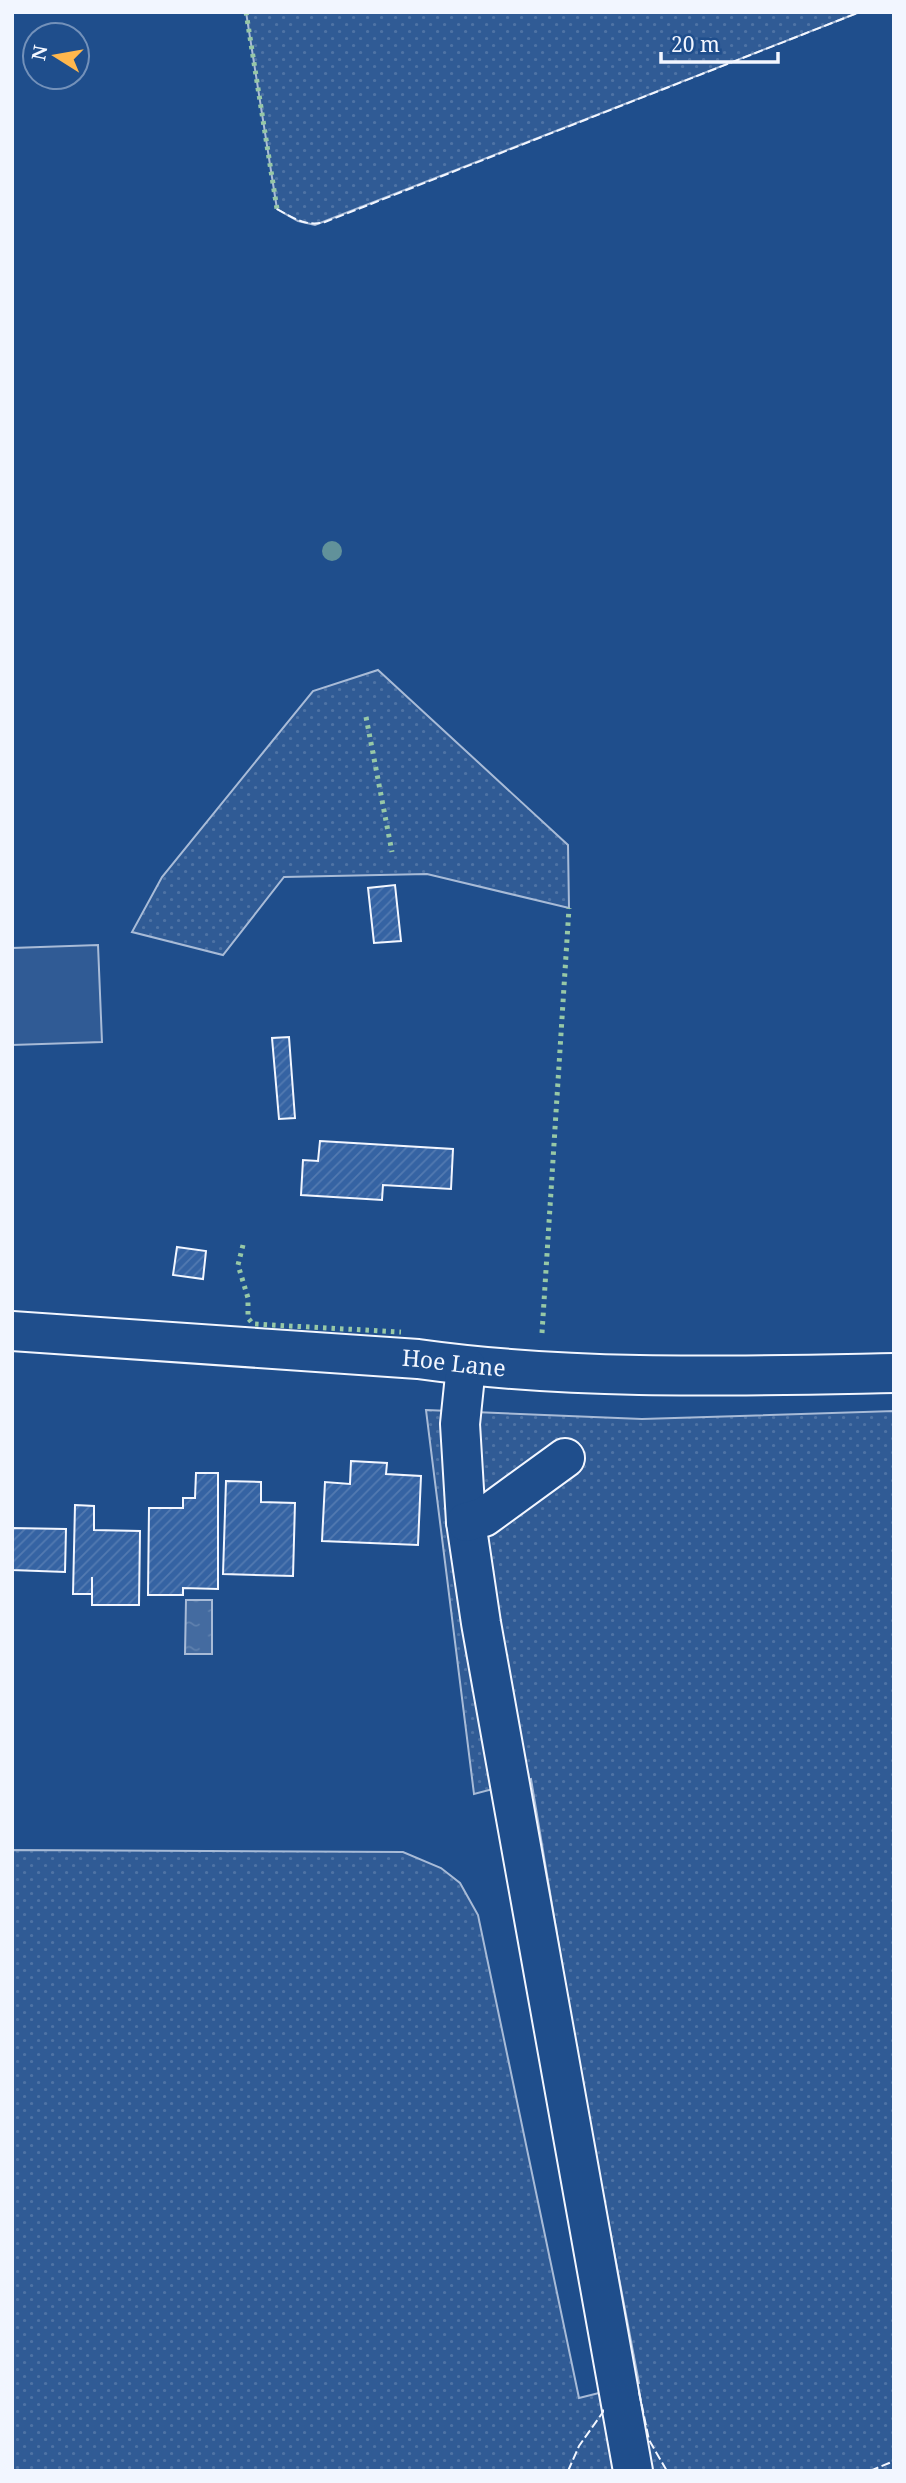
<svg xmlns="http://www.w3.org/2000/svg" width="906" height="2483" font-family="'Noto Serif',serif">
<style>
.green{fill:url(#green-dots);stroke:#a8bbd7;stroke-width:2}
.built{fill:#305b95;stroke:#a8bbd7;stroke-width:2}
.water{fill:url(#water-ripples);stroke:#a8bbd7;stroke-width:2}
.building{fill:url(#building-hatch);stroke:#f2f6ff;stroke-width:2}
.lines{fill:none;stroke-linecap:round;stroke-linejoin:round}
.minor-casing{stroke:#f2f6ff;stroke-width:42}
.minor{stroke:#1f4e8c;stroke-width:38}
.hedge{stroke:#97c8a6;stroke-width:5;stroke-dasharray:3.5 5;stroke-linecap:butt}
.fence{stroke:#f2f6ff;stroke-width:2;stroke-dasharray:9 3.5;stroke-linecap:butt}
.tree{fill:#61919a}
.labels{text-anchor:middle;stroke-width:5;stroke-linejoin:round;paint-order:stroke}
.street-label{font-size:23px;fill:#f2f6ff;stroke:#1f4e8c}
</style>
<defs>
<pattern id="green-dots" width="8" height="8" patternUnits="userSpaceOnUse" patternTransform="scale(1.75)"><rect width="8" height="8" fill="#305b95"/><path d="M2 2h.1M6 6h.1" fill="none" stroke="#4e73a5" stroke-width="1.8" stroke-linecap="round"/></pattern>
<pattern id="water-ripples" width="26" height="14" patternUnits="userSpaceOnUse" patternTransform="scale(1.75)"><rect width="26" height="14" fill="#446ba0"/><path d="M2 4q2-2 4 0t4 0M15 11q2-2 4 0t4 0" fill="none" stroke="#5f81ae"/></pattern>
<pattern id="building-hatch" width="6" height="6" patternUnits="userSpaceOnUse" patternTransform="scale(1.75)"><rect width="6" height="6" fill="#3563a3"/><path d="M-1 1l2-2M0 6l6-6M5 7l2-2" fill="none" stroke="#537ab1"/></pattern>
</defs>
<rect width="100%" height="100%" fill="#1f4e8c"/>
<!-- green -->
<path class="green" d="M246 12H860L315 225 298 221 277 209Z
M378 670 568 845 569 908 427 874 284 877 223 955 132 932 162 877 313 691Z
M426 1410 642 1419 894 1411V2471H12V1850L403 1852 441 1868 460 1883 478 1915 579 2398 639 2383 582 2084 531 1779 474 1794Z"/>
<!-- built -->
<path class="built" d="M98 945 102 1042 12 1045V948Z"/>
<!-- water -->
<path class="water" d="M186 1600H212V1654H185Z"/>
<!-- building -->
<path class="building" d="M395 885 401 941 374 943 368 888Z
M289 1037 295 1118 279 1119 272 1038Z
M320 1141 453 1149 451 1189 383 1185 382 1200 301 1195 303 1160 318 1161Z
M177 1247 206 1251 203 1279 173 1275Z
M351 1461 387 1463 386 1474 421 1476 418 1545 322 1541 325 1482 350 1484Z
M196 1473H218V1589L183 1588V1595H148L149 1508H183V1498H195Z
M226 1481 261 1482V1502L295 1503 293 1576 223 1574Z
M75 1505 94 1506V1530L140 1531 139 1605H92V1577V1594H73Z
M12 1528 66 1529 65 1572 12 1570Z"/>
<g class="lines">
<!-- minor casing -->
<g class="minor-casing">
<g id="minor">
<path id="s1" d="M12 1331 418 1359C576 1381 735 1376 894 1373"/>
<path d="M466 1366 460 1424 466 1522 481 1623 633 2471"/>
<path d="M466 1522 484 1517 565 1458"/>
</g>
</g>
<!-- minor -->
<use href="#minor" class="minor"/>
<!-- hedge -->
<path class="hedge" d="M246 12 277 209
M366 717 392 852
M243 1245 238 1265 248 1298V1318L253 1324 401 1332
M542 1333 569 908"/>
<!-- fence -->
<path class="fence" d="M277 209C293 218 306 227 325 222L860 12
M639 2392 649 2440 667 2471
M568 2471 579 2446 603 2412V2408
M870 2471 894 2461"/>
</g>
<!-- trees -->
<circle class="tree" cx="332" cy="551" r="10"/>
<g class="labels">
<!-- street labels -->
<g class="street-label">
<text dy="8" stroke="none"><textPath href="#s1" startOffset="443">Hoe Lane</textPath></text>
</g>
</g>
<!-- border -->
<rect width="906" height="2483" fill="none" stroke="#f2f6ff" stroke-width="28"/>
<!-- north arrow -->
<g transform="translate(56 56) rotate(281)"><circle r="33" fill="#1f4e8c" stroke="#7391ba" stroke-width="2"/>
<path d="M0-5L12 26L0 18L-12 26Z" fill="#ffb74d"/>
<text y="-10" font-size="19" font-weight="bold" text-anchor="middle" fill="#f2f6ff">N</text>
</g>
<!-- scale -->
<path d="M661 52v10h117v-10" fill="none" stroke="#f2f6ff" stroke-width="3.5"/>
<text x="671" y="52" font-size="21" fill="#f2f6ff" stroke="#1f4e8c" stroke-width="5" paint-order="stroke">20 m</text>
</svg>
